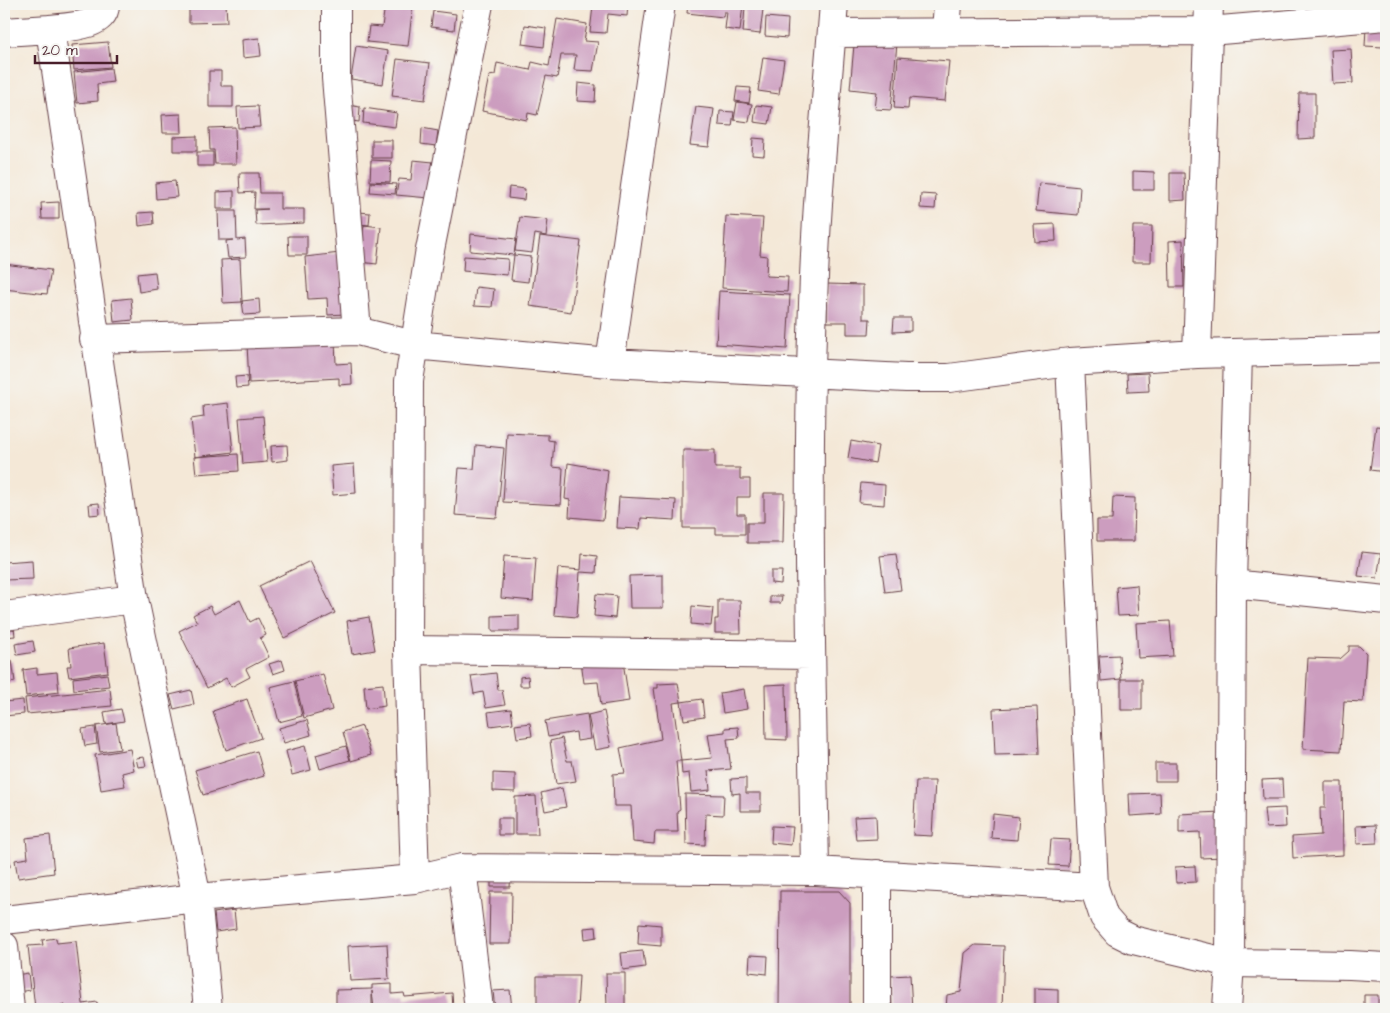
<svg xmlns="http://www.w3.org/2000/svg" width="1390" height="1013" font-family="'Architects Daughter',sans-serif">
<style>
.building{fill:#cc9dbf}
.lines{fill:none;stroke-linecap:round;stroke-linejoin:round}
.minor-casing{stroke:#643d45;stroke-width:30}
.minor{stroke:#fff;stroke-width:28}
</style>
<rect width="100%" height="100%" fill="#f6f6f2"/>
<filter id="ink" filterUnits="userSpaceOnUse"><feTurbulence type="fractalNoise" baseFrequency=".02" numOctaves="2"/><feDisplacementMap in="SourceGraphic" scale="10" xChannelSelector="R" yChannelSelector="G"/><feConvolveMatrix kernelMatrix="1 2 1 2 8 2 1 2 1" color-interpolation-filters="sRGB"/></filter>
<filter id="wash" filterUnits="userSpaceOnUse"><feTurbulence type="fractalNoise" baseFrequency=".0096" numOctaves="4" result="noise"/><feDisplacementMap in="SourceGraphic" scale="20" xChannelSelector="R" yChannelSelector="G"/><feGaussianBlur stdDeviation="1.12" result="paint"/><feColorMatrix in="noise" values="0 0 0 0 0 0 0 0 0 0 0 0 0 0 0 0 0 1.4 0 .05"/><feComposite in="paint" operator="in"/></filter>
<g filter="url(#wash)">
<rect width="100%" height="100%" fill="#f4e8d7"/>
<g id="blocks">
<!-- building -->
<path class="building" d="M189 4H226L227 22 189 23Z
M385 4H413L408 46 367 42 369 26 382 27Z
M583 4H628L627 16 608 14 606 33 590 32 593 6Z
M688 4H743L740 31 725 29 727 12H724L723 17 687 13Z
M745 7 763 9 760 34 743 32Z
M433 11 456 14 454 30 431 27Z
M766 17 788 19 787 38 765 36Z
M557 19 587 24 584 41 598 42 593 71 574 70 576 55H561L557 78 546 76 537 115 528 113 527 120 482 111 489 76 495 75 497 63 530 70 532 62 549 66Z
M525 25 546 28 544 47 522 44Z
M1366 28 1384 30 1383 47 1365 46Z
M259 38 261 56 243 58 242 40Z
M108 42 111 67 74 70 72 45Z
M897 43 891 110 875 109 877 92 850 89 854 45Z
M356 46 388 51 383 84 351 79Z
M1351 49 1353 83 1333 84 1331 50Z
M763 57 784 60 779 94 758 91Z
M898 57 949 61 945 101 909 98 908 109 894 108Z
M397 59 430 63 425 100 392 96Z
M111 68 113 82 97 84 98 101 77 103 74 72Z
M209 71H221V86H233V107H209Z
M578 83 596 85 595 102 577 101Z
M737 87 751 88 749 103 735 101Z
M1299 93H1315V138L1298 139Z
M737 102 752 104 749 122 734 120Z
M348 105 360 107 359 122 346 120Z
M756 105 772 107 769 124 754 122Z
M258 106 260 127 238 128 237 107Z
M696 107 714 109 709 147 690 145Z
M364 108 397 113 395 127 363 123Z
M720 111 734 112 732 126 719 125Z
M181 114 182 133H163L162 115Z
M235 127 236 164H215L214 150H210L209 128Z
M422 128 438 131 436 146 421 144Z
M197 136V151H173V137Z
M753 138 765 139 764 156 752 155Z
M372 140H392V158H372Z
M197 152H213V166H197Z
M371 160 391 161 390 182 370 181Z
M413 160 433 162 429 198 396 195 399 179 411 180Z
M1133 171 1154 172V190H1133Z
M239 173H259L260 193H280V209H304V223L256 225 255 210 268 209H254L255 192 240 193Z
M1170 173H1184L1185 200 1170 201Z
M175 181 177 197 156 199 155 183Z
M371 182 396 184 395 194 370 192Z
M1039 183 1080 187 1078 215 1036 211Z
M509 187 525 189 524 200 508 198Z
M234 191V209H217V192Z
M921 194 936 195 935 209 920 208Z
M59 202V219H42L41 203Z
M218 211H236L237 240 245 239 246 257 228 258 226 241 233 240H219Z
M153 212 154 224 139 226 138 213Z
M359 212 370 213 369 225 358 224Z
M726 216 763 218 760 255 767 256 766 276 788 277 787 292 722 288Z
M520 217 548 220 546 236 535 234 532 253 515 251Z
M1055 224 1056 241 1035 242 1034 225Z
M364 225 381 227 377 264 359 262Z
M1133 226H1152L1151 262H1132Z
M471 234 516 239 514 255 470 251Z
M288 236H307V255H289Z
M540 236 581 241 571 312 530 306Z
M1183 240 1184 287H1170L1169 241Z
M340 253 345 314 328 315 327 298 308 299 305 257Z
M514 255 531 257 528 282 511 280Z
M464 256 508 259 507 275 463 271Z
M240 259 242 302 223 303 221 260Z
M4 264 51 270 47 294 4 289Z
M155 272 157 289 139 292 137 274Z
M827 284 863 285V319H870L869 334H847V322H827Z
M476 287 494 289 492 307 474 306Z
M719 291 790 295 787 349 716 344Z
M131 298 133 320 114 322 112 300Z
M259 299 260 314 244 315 242 301Z
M894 318H911V331L893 332Z
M335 340 336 364 351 363 352 384 339 385V378L249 383 247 344Z
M1148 373 1149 391 1128 392 1127 374Z
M247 376 248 387 236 388 235 377Z
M228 403 233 452 195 457 191 419 204 417 203 406Z
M263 416 267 462 243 464 239 418Z
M1376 426 1386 427V472L1370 470Z
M507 433 548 435V440L554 441 552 467 563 468 561 505 503 502Z
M851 441 878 446 875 463 848 458Z
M287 445 288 460 272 462 271 446Z
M476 445 504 448 497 518 455 515 459 468 474 469Z
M683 450H715V468H740V479H750V497H737V514H745V534H716V528H683Z
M238 454 239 471 196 474 194 457Z
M568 463 608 470 603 520 569 517 570 500 565 499Z
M354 464 356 493 333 495 331 466Z
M861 483 885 485 884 505 859 503Z
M764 493H784L783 543H747V523H764Z
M619 497 676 500 675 520 641 518 640 529 617 528Z
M1113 497 1135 498 1134 541H1097V520H1112Z
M99 503 100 514 90 515 89 504Z
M1362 552 1381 554 1377 578 1358 576Z
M582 554 597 556 596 573 580 572 577 617 554 615 558 568 581 570Z
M896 554 901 590 885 592 880 556Z
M504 556 536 558 533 601 501 598Z
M32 560 33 579 4 580V562Z
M310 561 335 613 284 638 259 586Z
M771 571H782L781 584 771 583Z
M663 575V608H630L629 576Z
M1137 585 1139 615 1118 616 1116 587Z
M596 594 617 596 615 618 594 616Z
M770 596H782L781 603H770Z
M240 600 250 622 258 618 266 635 260 638 269 657 246 669 250 677 231 687 226 678 207 688 179 631 197 622 193 615 210 606 214 614Z
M718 600H740L741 633H715V619H718Z
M692 606 713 608 711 626 691 624Z
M519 615V631H492V616Z
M369 617 375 650 352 654 347 621Z
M1170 621 1173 656 1138 658 1136 623Z
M14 627 15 636 5 637 4 628Z
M33 641 35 652 17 655 15 644Z
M104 643 108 672 69 677 67 666H71L69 648Z
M1349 646H1359L1366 653 1363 702 1344 701 1341 751 1303 749 1308 658 1340 659 1349 651Z
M622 655 629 701 601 705 598 682 584 683 581 661Z
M1119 655 1121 679H1142V710H1121V679L1101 681 1099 656Z
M12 660 15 682 4 684V662Z
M282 660 285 670 273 674 269 664Z
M37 668V674L57 672 59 692 26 696 23 670Z
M496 673 498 690H502L505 705 486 708 483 692 474 694 471 676Z
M107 674 109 686 74 690 73 678Z
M323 674 332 710 304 718 295 681Z
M528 676 529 686H520V677Z
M294 681 302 716 279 722 270 687Z
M678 683 681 702 702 699 704 717 684 720 681 702 673 703 681 761H676L680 809 677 811 678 832H655L654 844 633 842 631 806H614L613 774 625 773 620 748 661 739 654 688H658V684Z
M383 684 385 706 366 709 364 686Z
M786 684 787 740 766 739 765 685Z
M110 689 112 706 27 714 25 698Z
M744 689 747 709 723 713 720 693Z
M191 690 194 704 174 709 170 695Z
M247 699 261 738 226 750 213 711Z
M23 700 24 714 4 716V702Z
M1037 707 1039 754 995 755 993 709Z
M121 709 124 721 106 724 104 712Z
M511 709 513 723 490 726 488 712Z
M604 711 611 747 595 750 588 715Z
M587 714 590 739 577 741 576 732 548 737 545 721Z
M307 720 311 735 284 743 279 728Z
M116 723 120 749 100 752 96 726Z
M530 723 532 736 517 738 515 725Z
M362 726 371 755 351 761 343 732Z
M95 727 97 744 85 746 82 729Z
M738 727 739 738 727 739 731 769 708 771 710 790 691 792 689 773 682 774 681 761 712 758 708 734 725 732V728Z
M562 738 567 761H572L576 781 556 784 550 741Z
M305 746 311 770 292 775 286 751Z
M346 746 350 760 320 769 316 755Z
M130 749 134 770 122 773 125 786 101 790 95 755Z
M257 751 264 776 203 795 195 770Z
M144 757 146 766 138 767 136 758Z
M1155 763H1176V781H1155Z
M493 773 515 774V792L493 791Z
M746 778V793H761V811H740V793L732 794 731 779Z
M1282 779 1283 799H1263L1262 780Z
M916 781H935L932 836 913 835Z
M1325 782H1342L1343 855 1293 858 1292 837 1321 835 1320 808H1325Z
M562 788 566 807 545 811 541 793Z
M1160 793 1161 814 1130 816 1129 794Z
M685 794 724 795 723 815 706 814 705 845 686 844Z
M536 796 538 834H515V797Z
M1285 808 1286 827 1266 828 1264 809Z
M1221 812 1223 857 1201 858 1200 832 1179 833V814Z
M993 814 1019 817 1017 840 991 838Z
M876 816 877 839 856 840 854 817Z
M498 818H512V835H498Z
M4 824H7L10 867H4Z
M1376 825 1377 843 1357 844 1356 826Z
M772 826 793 827 791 845 771 843Z
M50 835 54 873 18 878 15 860 28 858 26 838Z
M1051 839 1070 840 1068 866 1049 865Z
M1195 866 1196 882 1176 883 1175 867Z
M491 874 511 875 510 887H491Z
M780 891H839L850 903V1009H779Z
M490 892H512L511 944H489Z
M234 910 236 929 216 932 214 913Z
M639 923 661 925V946L638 944Z
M596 927 597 937 585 939 584 928Z
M56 938 57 943 76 941 83 1004 97 1002 98 1009H65V1005L35 1008 28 946 43 945 42 940Z
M387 944 389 979 350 981 348 946Z
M975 945 1004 946 1002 1009H946L947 995 961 992 965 953Z
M643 951 645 967 623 970 621 953Z
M750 955 768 956 767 974 749 972Z
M28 973 30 990 18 992 16 975Z
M606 973H625V1009H607Z
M910 975 912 1009H892L891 976Z
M537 976H579L577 1009H537Z
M392 984V994L404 993 405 997 452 993 453 1009H374L372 991V1009H336V990L372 989V985Z
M1035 988 1058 989V1006L1035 1005Z
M510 990 512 1009H495L493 991Z
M1364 995H1378V1007H1364Z"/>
</g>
</g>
<g filter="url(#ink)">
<use href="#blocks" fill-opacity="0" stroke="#643d45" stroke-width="1"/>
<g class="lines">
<!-- minor casing -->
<g class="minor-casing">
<path id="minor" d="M105 4C106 27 66 27 50 29L134 599 197 898 208 1009
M336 4V78L357 331
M946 31 948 4
M4 32 50 29
M832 33 1209 31 1386 16
M94 339 357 331 414 345 610 363 906 378H949L1070 362 1197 354 1386 349
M1197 354 1209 4
M1070 362 1094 887 1104 917 1117 932 1133 940 1230 963 1350 965 1386 967
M610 363 661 4
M1232 584 1386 600
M4 616 134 599
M408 650 811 655
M462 868 479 1009
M815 871C812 682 806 493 813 304 816 204 826 104 834 4
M877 874V1009
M415 879 408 650 409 381 429 255 479 4
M4 920 197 898 415 879 462 868 815 871 1094 887
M4 946 10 1009
M1227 1009 1230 963 1232 584 1238 353"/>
</g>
<!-- minor -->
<use href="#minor" class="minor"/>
</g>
</g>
<!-- margin -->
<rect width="1390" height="1013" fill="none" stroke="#f6f6f2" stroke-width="20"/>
<!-- scale -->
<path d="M35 55v8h82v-8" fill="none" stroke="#4a1f2b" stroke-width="2.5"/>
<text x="42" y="55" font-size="15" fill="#4a1f2b" stroke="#f6f6f2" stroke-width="4" paint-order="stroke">20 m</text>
</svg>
